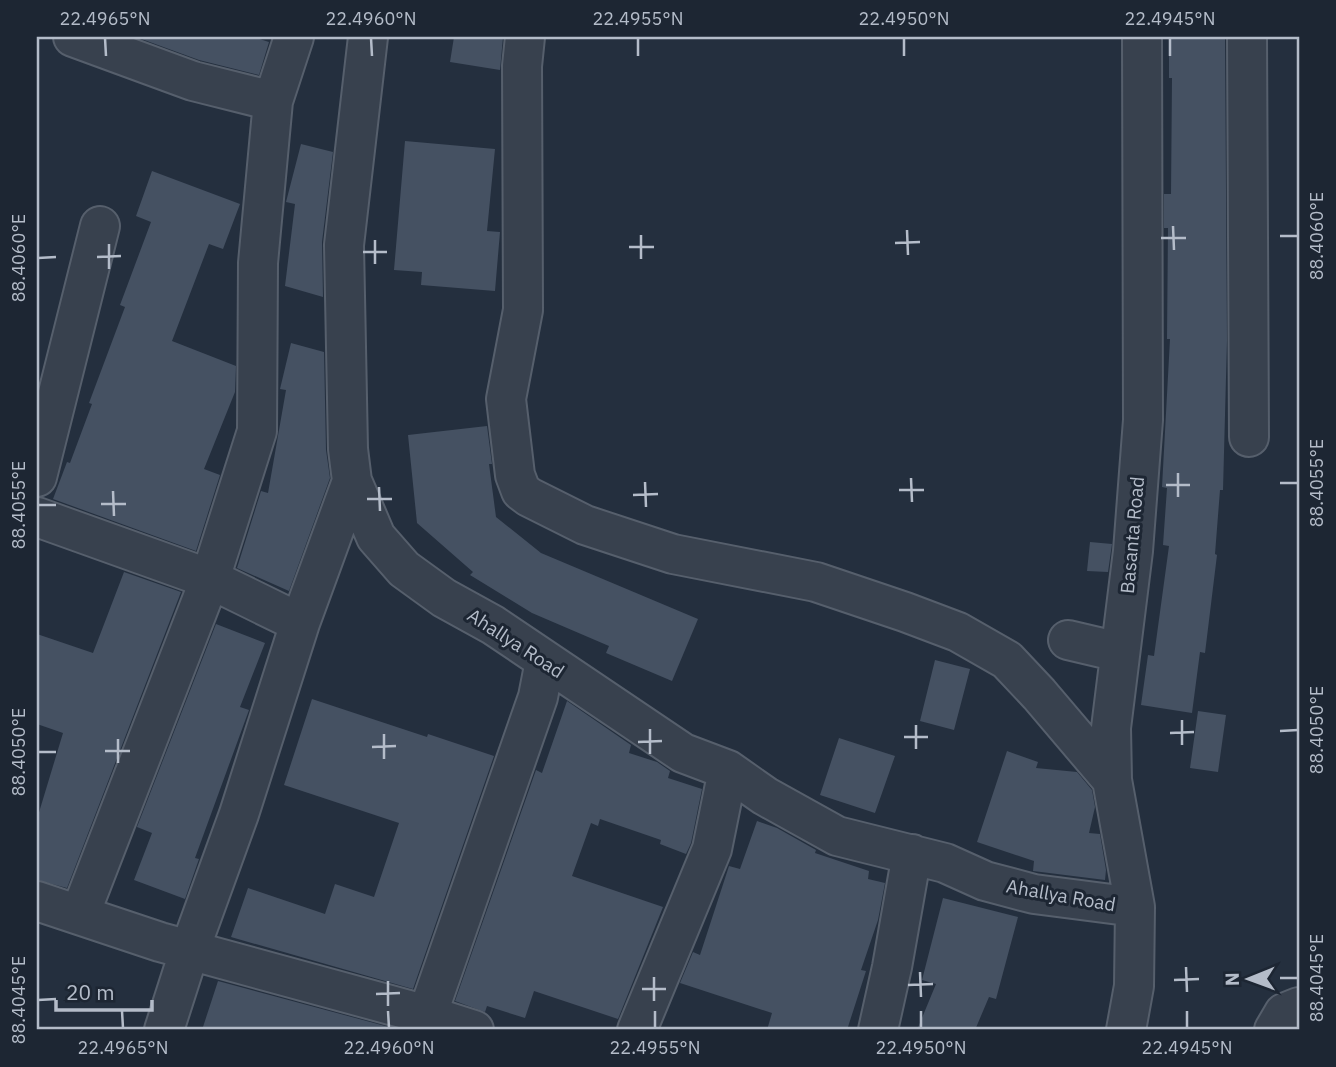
<svg xmlns="http://www.w3.org/2000/svg" width="1336" height="1067" font-family="'IBM Plex Sans',sans-serif">
<style>
.building{fill:#455162}
.lines{fill:none;stroke-linecap:round;stroke-linejoin:round}
.minor-casing{stroke:#565f6c;stroke-width:42}
.minor{stroke:#38414e;stroke-width:38}
.ticks{fill:none;stroke:#b4bcc9;stroke-width:2.5}
.labels{text-anchor:middle;stroke-width:6;stroke-linejoin:round;paint-order:stroke}
.street-label{font-size:19px;fill:#b4bcc9;stroke:#1d2633}
.neatline{fill:none;stroke:#b4bcc9;stroke-width:2.5}
.ticks-label{font-size:18px;text-anchor:middle;fill:#b4bcc9}
</style>
<rect width="100%" height="100%" fill="#242f3e"/>
<!-- building -->
<path class="building" d="M136 37H253L269 42 259 75 199 60Z
M454 37H503L500 70 450 62Z
M1169 37H1225L1227 340 1223 490H1220L1215 554 1217 555 1205 653 1200 652 1192 713 1141 705 1148 655 1154 656 1169 546 1163 545 1167 488 1162 487 1170 339H1167L1168 228H1164V194H1171L1172 78H1169Z
M405 141 495 149 487 231 500 232 495 291 421 285 422 272 394 270Z
M301 144 333 152 322 242 323 297 285 286 295 204 286 202Z
M152 171 240 204 223 249 209 244 172 341 236 366 235 392 204 469 220 475 196 551 53 499 67 462 70 463 92 404 89 403 125 307 120 305 151 222 136 216Z
M291 343 324 352 326 450 330 478 289 591 237 568 261 491 268 493 286 390 280 389Z
M487 426 492 464H489L496 517 541 553 698 619 672 681 606 653 609 646 532 613 470 575 473 572 417 523 408 435Z
M1090 542 1112 544 1108 572 1087 571Z
M124 572 181 592 67 888 37 880V819L63 733 37 724V634L93 653Z
M216 624 265 643 240 707 249 710 195 858 199 859 185 899 134 880 152 833 137 827Z
M935 660 970 669 954 730 920 721Z
M312 699 427 737 428 734 494 756 413 989 231 937 248 888 325 914 335 884 374 897 399 823 284 785Z
M567 701 631 745 629 753 657 762 670 771 668 778 702 789 691 843 686 854 660 844 661 840 600 819 598 826 591 823 572 876 663 907 618 1019 534 991 525 1018 487 1006 485 1012 455 1001 536 770 542 773Z
M1198 711 1226 715 1218 772 1190 768Z
M839 738 895 756 875 813 820 795Z
M1007 751 1038 762 1036 768 1077 772 1092 790 1095 807 1089 833 1100 834 1106 870 1105 880 1033 871 1034 861 977 842Z
M757 821 777 828 816 850 815 853 869 871 868 879 885 883 878 920 861 970 866 971 847 1030H767L772 1013 680 983 693 952 700 955 729 866 740 869Z
M943 898 1018 917 996 999 989 997 975 1030H917L936 984 922 980Z
M218 981 400 1030H202Z"/>
<g class="lines">
<!-- minor casing -->
<g class="minor-casing">
<path id="minor" d="M73 37 193 81 273 101 294 37
M368 37 344 245 348 449 352 481 376 537 404 569 444 598 493 625 683 753 728 770 765 796 837 836 945 863 985 881 1034 894 1135 907
M525 37 522 66 523 310 506 399 515 475 521 491 529 497 585 525 673 554 816 582 905 612 958 632 1007 660 1039 694 1112 780
M1247 37 1249 437
M37 477 100 226
M37 517 210 579 300 623
M1068 640 1119 652
M37 901 160 942 427 1015 474 1030
M80 914 210 579 257 431 258 263 273 101
M164 1030 190 949 239 814 300 623 352 481
M422 1030 538 697 545 661
M637 1030 712 849 728 770
M878 1030 892 967 912 854
M1126 1030 1134 986 1135 907 1112 780 1111 728 1133 551 1143 420 1142 37
M1274 1030 1284 1013 1299 1007"/>
</g>
<!-- minor -->
<use href="#minor" class="minor"/>
</g>
<!-- ticks -->
<path class="ticks" d="M105 38 106 56M371 38 372 56M638 38V56M904 38V56M1170 38V56M1173 226 1174 250M907 230 908 255M641 235V259M1280 236H1298M1161 238H1186M375 240V264M895 243 920 242M109 244V269M629 247H654M363 252H387M97 257 121 256M38 258 56 257M1178 473V497M911 478 912 502M645 482 646 507M1280 483H1298M1166 485H1190M379 487 380 511M899 490H924M113 491 114 516M633 495 658 494M367 499H392M101 504H126M38 505H56M1182 720V745M916 725V749M650 729V754M1280 731 1298 730M1170 733 1194 732M384 734V759M904 737H928M118 739V763M638 742 662 741M372 747 396 746M105 751H130M38 752H56M1186 967 1187 992M920 972 921 997M654 977V1001M1280 978H1298M1174 980 1199 979M388 981V1006M908 985 933 984M642 989H666M376 994 400 993M38 1000 56 999M122 1011 123 1028M388 1011 389 1028M655 1011V1028M921 1011V1028M1187 1011V1028"/>
<g class="labels">
<!-- street labels -->
<g class="street-label">
<text transform="translate(1132 535) rotate(-85)" y="7">Basanta Road</text>
<text transform="translate(516 643) rotate(33)" y="7">Ahallya Road</text>
<text transform="translate(1061 895) rotate(10)" y="7">Ahallya Road</text>
</g>
</g>
<!-- border -->
<rect width="1336" height="1067" fill="none" stroke="#1d2633" stroke-width="77"/>
<!-- north arrow -->
<g transform="translate(1249 979) rotate(269)" stroke="#1d2633" stroke-width="5" paint-order="stroke">
<path d="M0-5L12 26L0 18L-12 26Z" fill="#b4bcc9"/>
<text y="-10" font-size="19" font-weight="bold" text-anchor="middle" fill="#b4bcc9">N</text>
</g>
<!-- scale -->
<path d="M56 1000v10h96v-10" fill="none" stroke="#b4bcc9" stroke-width="3.5"/>
<text x="66" y="1000" font-size="21" fill="#b4bcc9" stroke="#1d2633" stroke-width="5" paint-order="stroke">20 m</text>
<rect x="38" y="38" width="1260" height="990" class="neatline"/>
<g class="ticks-label">
<text x="105" y="25">22.4965°N</text>
<text x="371" y="25">22.4960°N</text>
<text x="638" y="25">22.4955°N</text>
<text x="904" y="25">22.4950°N</text>
<text x="1170" y="25">22.4945°N</text>
<text transform="translate(1317 236) rotate(-90)" y="6">88.4060°E</text>
<text transform="translate(19 258) rotate(-90)" y="6">88.4060°E</text>
<text transform="translate(1317 483) rotate(-90)" y="6">88.4055°E</text>
<text transform="translate(19 505) rotate(-90)" y="6">88.4055°E</text>
<text transform="translate(1317 730) rotate(-90)" y="6">88.4050°E</text>
<text transform="translate(19 752) rotate(-90)" y="6">88.4050°E</text>
<text transform="translate(1317 978) rotate(-90)" y="6">88.4045°E</text>
<text transform="translate(19 1000) rotate(-90)" y="6">88.4045°E</text>
<text x="123" y="1054">22.4965°N</text>
<text x="389" y="1054">22.4960°N</text>
<text x="655" y="1054">22.4955°N</text>
<text x="921" y="1054">22.4950°N</text>
<text x="1187" y="1054">22.4945°N</text>
</g>
</svg>
